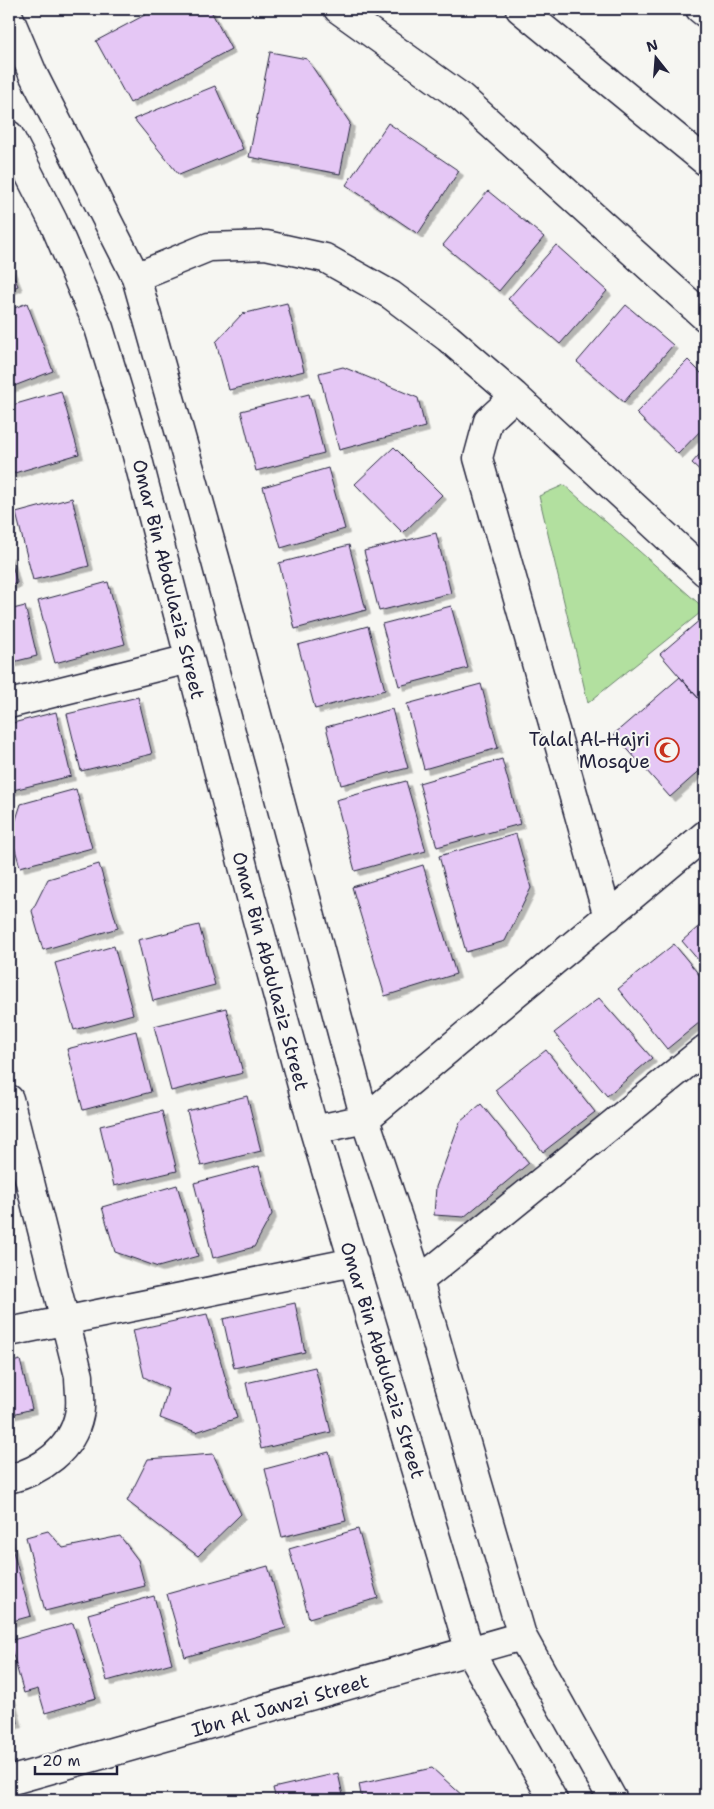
<svg xmlns="http://www.w3.org/2000/svg" width="714" height="1809" font-family="'Shantell Sans',sans-serif">
<style>
.green{fill:#b2e09f;stroke:#6a816d}
.building{fill:#e5c7f5;stroke:#22223b;filter:url(#shadow)}
.lines{fill:none;stroke-linecap:round;stroke-linejoin:round}
.minor-casing{stroke:#22223b;stroke-width:31}
.major-casing{stroke:#22223b;stroke-width:31}
.highway-casing{stroke:#22223b;stroke-width:31}
.minor{stroke:#f6f6f2;stroke-width:28}
.major{stroke:#f6f6f2;stroke-width:28}
.highway{stroke:#f6f6f2;stroke-width:28}
.labels{text-anchor:middle;stroke-width:4;stroke-linejoin:round;paint-order:stroke}
.street-label{font-size:19px;fill:#22223b;stroke:#f6f6f2}
.poi-label{font-size:19px;fill:#22223b;stroke:#f6f6f2;text-anchor:end}
</style>
<defs>
<filter id="shadow"><feDropShadow dx="4.5" dy="4.5" stdDeviation="0" flood-color="#0004"/></filter>
</defs>
<rect width="100%" height="100%" fill="#f6f6f2"/>
<filter id="ink" filterUnits="userSpaceOnUse"><feTurbulence type="fractalNoise" baseFrequency=".02" numOctaves="2"/><feDisplacementMap in="SourceGraphic" scale="10" xChannelSelector="R" yChannelSelector="G"/><feConvolveMatrix kernelMatrix="1 2 1 2 8 2 1 2 1" color-interpolation-filters="sRGB"/></filter>
<g filter="url(#ink)">
<!-- green -->
<path class="green" d="M564 485 705 609 588 703 539 496Z"/>
<!-- building -->
<path class="building" d="M156 9H210L231 49 130 103 96 41Z
M270 52 307 59 350 123 340 174 249 157Z
M215 86 243 149 179 175 134 119Z
M388 123 459 171 418 234 346 185Z
M488 191 544 237 499 291 443 245Z
M556 245 607 291 560 344 508 299Z
M9 264 18 286 9 290Z
M27 303 53 371 9 388V310Z
M287 303 304 371 229 390 216 342 242 314Z
M626 305 673 345 624 402 577 362Z
M688 360 705 377V426L678 454 636 413Z
M343 367 418 398 425 427 339 450 319 373Z
M61 391 79 454 11 474 9 465V406Z
M309 394 324 453 256 471 241 411Z
M394 447 442 495 403 533 355 484Z
M705 448V475L692 463Z
M328 468 345 529 281 548 263 487Z
M72 498 89 566 33 580 16 513Z
M436 533 451 593 379 611 364 551Z
M349 545 366 610 295 629 279 563Z
M9 553 17 583 9 585Z
M108 582 125 644 55 663 38 601Z
M25 606 37 656 9 663V610Z
M451 606 468 668 399 686 382 624Z
M701 619 705 623V706L660 654Z
M368 626 385 690 315 709 298 645Z
M680 677 705 706V766L670 797 614 734Z
M481 684 498 748 424 769 407 704Z
M138 697 152 754 81 771 67 714Z
M392 709 408 768 341 785 326 727Z
M56 712 71 776 9 791V724Z
M502 759 520 824 437 847 419 783Z
M406 781 426 851 355 871 336 800Z
M76 789 92 848 20 867 11 835 21 804Z
M516 834 531 888 505 941 466 952 439 856Z
M99 864 118 928 43 950 32 911 48 879Z
M423 865 456 974 385 996 352 887Z
M705 921V968L682 941Z
M199 925 215 985 153 1001 138 940Z
M674 944 705 982V1018L667 1049 618 989Z
M114 946 133 1014 74 1030 55 963Z
M599 998 652 1058 607 1096 554 1033Z
M226 1008 243 1073 171 1091 154 1026Z
M136 1031 151 1092 83 1110 67 1049Z
M546 1050 595 1112 543 1152 495 1090Z
M247 1096 261 1151 201 1166 187 1111Z
M481 1104 529 1163 464 1217 434 1215 436 1187 460 1122Z
M162 1111 177 1171 114 1186 100 1126Z
M259 1166 272 1214 254 1247 213 1258 194 1183Z
M177 1185 198 1256 158 1267 115 1252 102 1207Z
M295 1303 305 1352 234 1368 223 1319Z
M207 1314 237 1418 196 1432 160 1418 168 1389 144 1377 133 1330Z
M20 1360 32 1409 9 1415V1363Z
M315 1367 331 1432 261 1449 246 1383Z
M329 1452 346 1521 282 1537 265 1469Z
M213 1454 241 1514 198 1556 127 1501 148 1459Z
M358 1529 378 1598 309 1618 289 1549Z
M48 1531 63 1548 120 1536 138 1560 145 1586 45 1611 26 1537Z
M9 1537 31 1616 9 1622Z
M268 1566 286 1628 185 1657 167 1594Z
M154 1596 172 1663 107 1681 88 1614Z
M73 1623 96 1698 45 1713 38 1689 24 1693 9 1641Z
M9 1689 18 1723 9 1725Z
M432 1768 464 1797 465 1800H362L359 1784Z
M338 1773 344 1800H276L273 1788Z"/>
<g class="lines">
<!-- minor casing -->
<g class="minor-casing">
<path id="minor" d="M9 17 33 74 136 277 215 558 365 1119 419 1281 522 1636 613 1800
M9 135 53 221 99 328 133 440 253 905 314 1130 470 1652 553 1800
M136 277 209 247 266 245 325 258 391 295 448 338 515 396 705 572
M515 396 488 421 478 458 608 917
M9 704 189 659
M9 1099 79 1376C79 1388 82 1403 79 1415 72 1450 41 1471 9 1479
M314 1130 365 1119 705 835
M419 1281 705 1049
M9 1332 354 1262
M9 1781 522 1636"/>
</g>
<!-- major casing -->
<g class="major-casing">
<path id="major" d="M338 9 461 97 705 317"/>
</g>
<!-- highway casing -->
<g class="highway-casing">
<path id="highway" d="M520 9 705 161
M700 9 705 13"/>
</g>
<!-- minor -->
<use href="#minor" class="minor"/>
<!-- major -->
<use href="#major" class="major"/>
<!-- highway -->
<use href="#highway" class="highway"/>
</g>
</g>
<!-- icons -->
<defs>
<g id="mosque-ring" transform="scale(1.25)"><circle r="9.5" fill="#f6f6f2" stroke="#c8321e" stroke-width="1.5"/><path d="M3.5-4.9A6 6 0 1 0 3.5 4.9A5 5 0 1 1 3.5-4.9Z" fill="#c8321e"/></g>
</defs>
<g fill-rule="evenodd">
<use href="#mosque-ring" x="667" y="750"/>
</g>
<g class="labels">
<!-- street labels -->
<g class="street-label">
<text transform="translate(169 579) rotate(76)" y="7">Omar Bin Abdulaziz Street</text>
<text transform="translate(271 971) rotate(75)" y="7">Omar Bin Abdulaziz Street</text>
<text transform="translate(383 1360) rotate(73)" y="7">Omar Bin Abdulaziz Street</text>
<text transform="translate(280 1705) rotate(-16)" y="7">Ibn Al Jawzi Street</text>
</g>
<!-- poi labels -->
<g class="poi-label">
<text x="650" y="746">Talal Al-Hajri<tspan x="650" dy="22">Mosque</tspan></text>
</g>
</g>
<!-- margin -->
<rect width="714" height="1809" fill="none" stroke="#f6f6f2" stroke-width="30"/>
<rect x="15" y="15" width="684" height="1779" fill="none" stroke="#22223b" stroke-width="2" filter="url(#ink)"/>
<!-- north arrow -->
<g transform="translate(656 58) rotate(343)" stroke="#f6f6f2" stroke-width="4" paint-order="stroke">
<path d="M0-4L9 19L0 12L-9 19Z" fill="#22223b"/>
<text y="-8" font-size="14" font-weight="bold" text-anchor="middle" fill="#22223b">N</text>
</g>
<!-- scale -->
<path d="M35 1766v8h82v-8" fill="none" stroke="#22223b" stroke-width="2.5"/>
<text x="42" y="1766" font-size="15" fill="#22223b" stroke="#f6f6f2" stroke-width="4" paint-order="stroke">20 m</text>
</svg>
